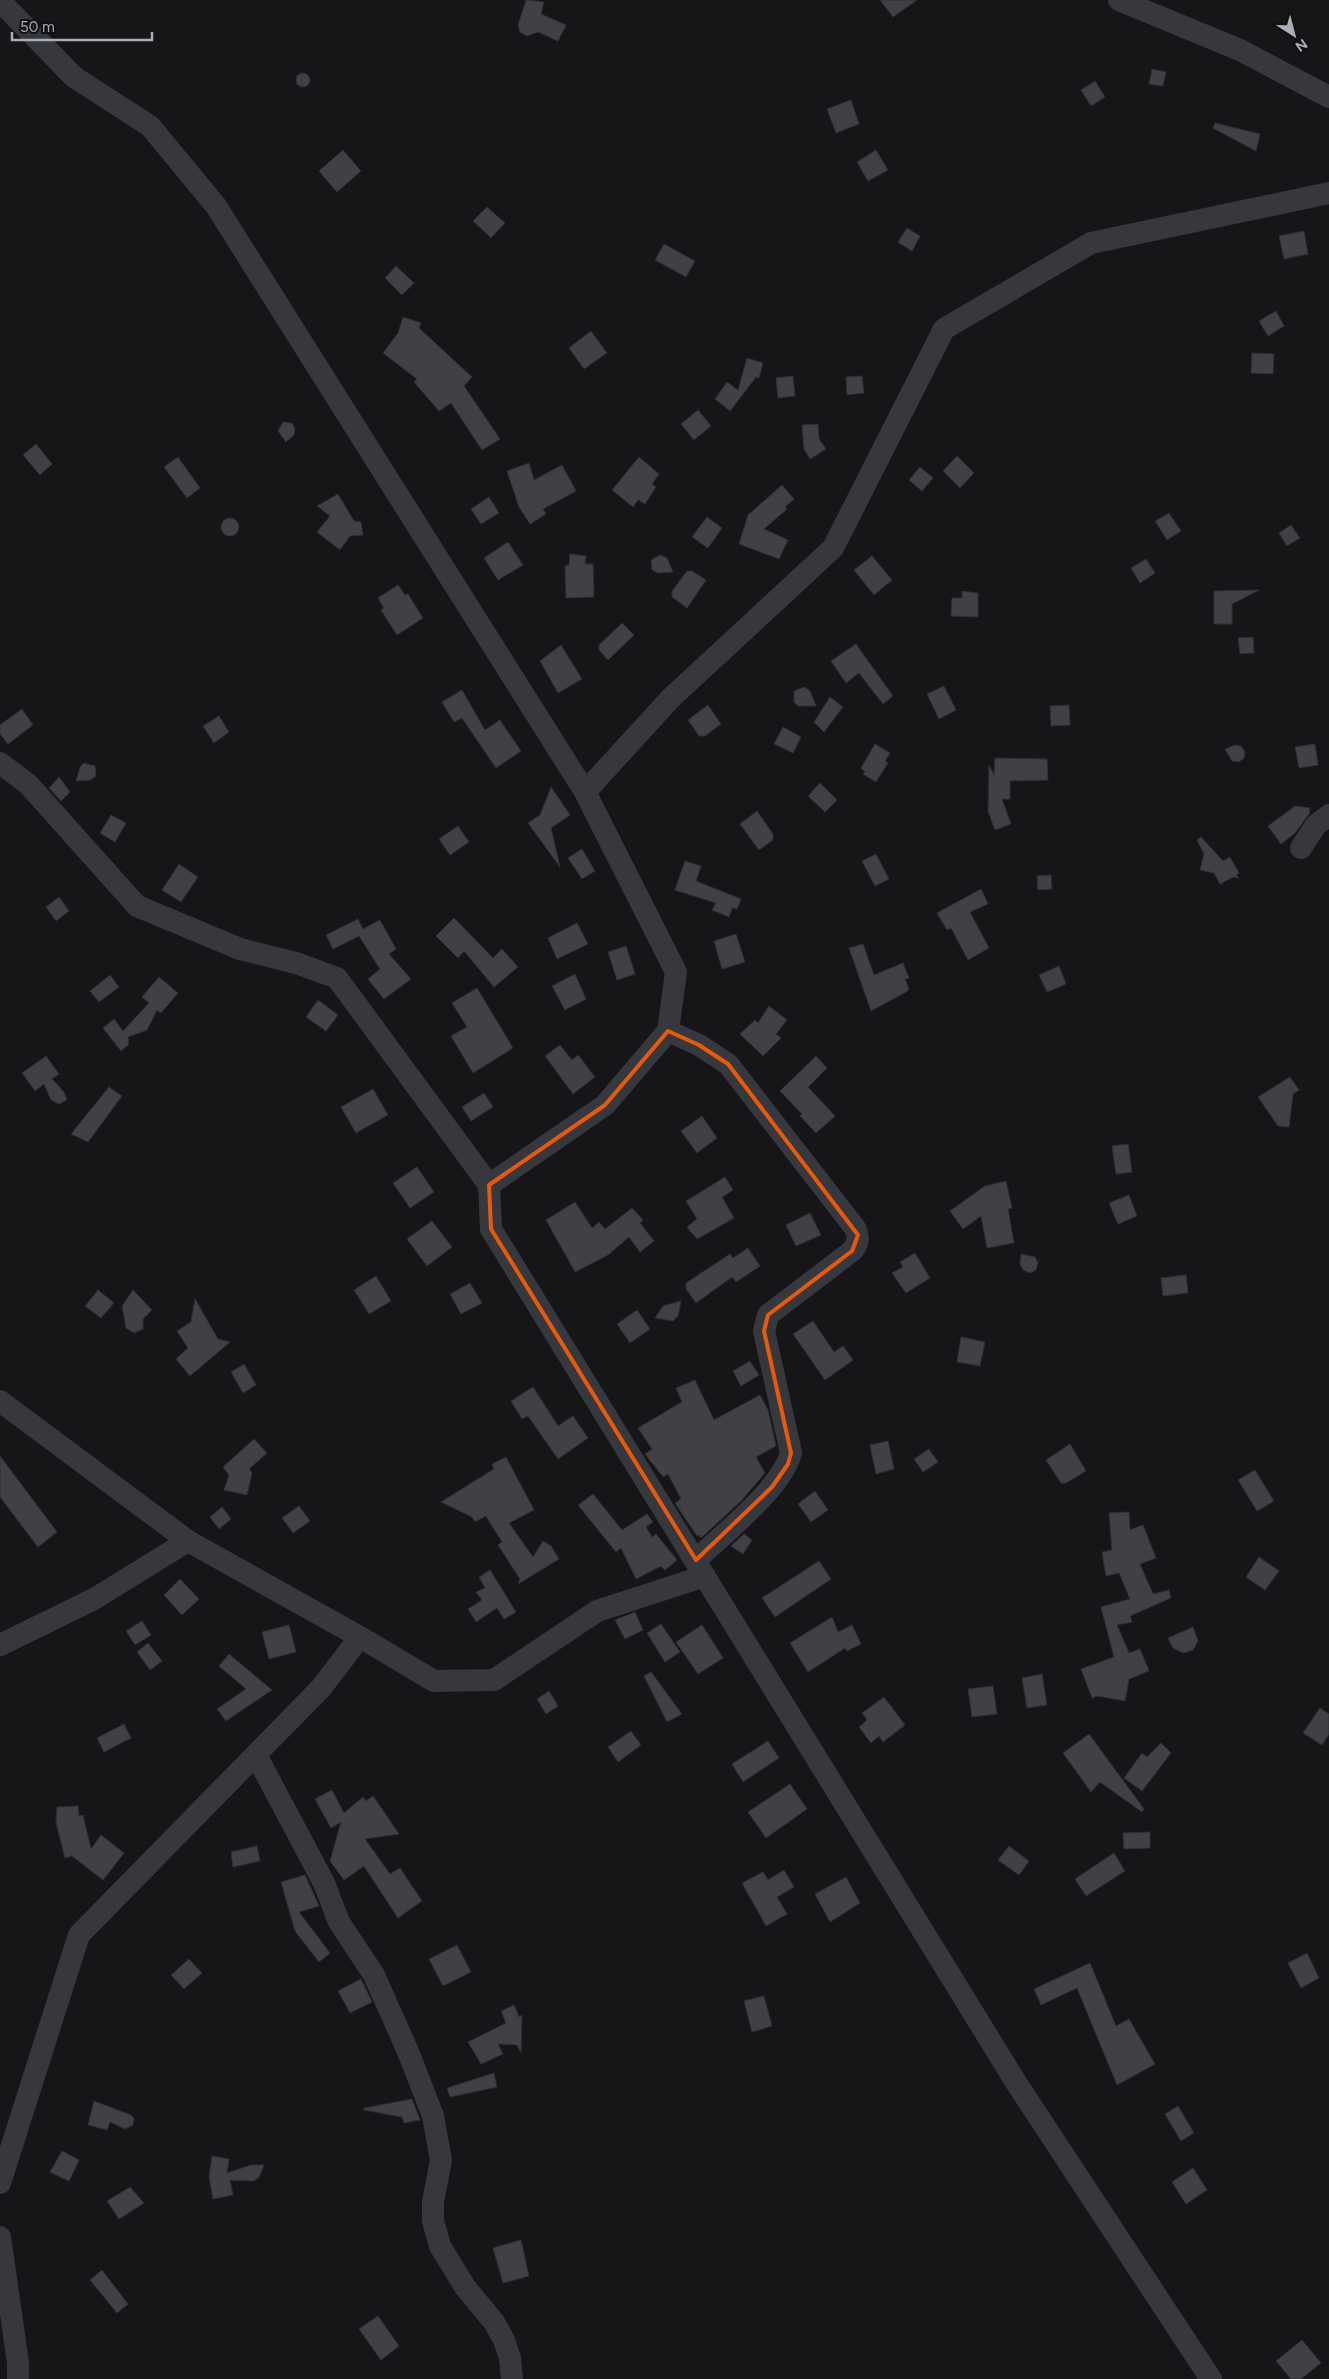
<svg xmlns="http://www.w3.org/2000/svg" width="1329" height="2379" font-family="Figtree,sans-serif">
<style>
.building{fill:#404145;stroke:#303034}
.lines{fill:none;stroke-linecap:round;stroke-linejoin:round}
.street{stroke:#37383d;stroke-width:22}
.marked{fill:none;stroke:#e8590c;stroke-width:4;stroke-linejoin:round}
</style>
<rect width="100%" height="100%" fill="#161618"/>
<!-- building -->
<path class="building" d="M526 0 544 2 541 14 566 25 558 41 538 32 527 36 520 32 518 25Z
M880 0H917L893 17Z
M1152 69 1166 72 1163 86 1149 84Z
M296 80a7 7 0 1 1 14 0a7 7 0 1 1-14 0Z
M1095 81 1105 97 1091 106 1081 90Z
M851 100 859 124 836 133 827 109Z
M1215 123 1260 134 1256 151 1213 128Z
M343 150 361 171 337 192 319 171Z
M876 150 888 170 868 181 857 162Z
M487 207 505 223 491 238 473 221Z
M907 228 920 236 912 251 898 242Z
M1304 231 1308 254 1284 259 1279 236Z
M664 244 695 261 686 277 655 260Z
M396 266 414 283 402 295 385 278Z
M1276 311 1284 326 1268 336 1259 321Z
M403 317 421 323 419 328 472 377 464 386 500 439 482 450 451 403 439 411 414 382 417 379 383 353 398 333Z
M591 331 607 353 584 369 569 348Z
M1252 353 1274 354 1273 374 1251 373Z
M747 358 763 363 759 378 756 377 730 411 715 399 727 382 738 390Z
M793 376 795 396 778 398 776 378Z
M862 376 864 393 847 395 846 377Z
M698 410 711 426 694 440 681 424Z
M283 422 292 423 295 429 294 435 286 442 278 431Z
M818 424 819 439 826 449 810 459 804 449 802 425Z
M36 444 52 464 40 475 23 455Z
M957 456 974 473 960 488 943 471Z
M178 457 200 488 187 498 164 467Z
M639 457 659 474 652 484 656 487 645 504 638 500 633 507 612 490Z
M529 463 534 480 562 465 576 491 543 509 546 514 530 524 519 507 507 471Z
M920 467 933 478 922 491 909 480Z
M782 485 794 499 785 507 787 509 764 529 788 540 779 559 739 544 748 515Z
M338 494 354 521 361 522 363 535 350 536 340 550 317 532 330 516 317 506Z
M489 497 499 513 481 524 471 509Z
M1169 513 1181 531 1167 540 1155 521Z
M707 517 722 528 708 548 692 537Z
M221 527a9 9 0 1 1 18 0a9 9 0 1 1-18 0Z
M1291 525 1300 538 1287 546 1279 533Z
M508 542 523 565 498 580 484 558Z
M570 554 586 556 585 564H593L594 597 566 598 565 566 569 565Z
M660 555 667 558 673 572 658 573 652 570 651 560Z
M872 556 892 580 874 595 854 570Z
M1146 559 1155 573 1140 583 1131 568Z
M687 571H692L706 580 687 608 672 597V591Z
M398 585 405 595 408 594 423 618 397 635 381 610 384 608 378 598Z
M1259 590 1232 604V624H1214V591Z
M962 591 978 593V617L951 616 952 598H962Z
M622 623 634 635 608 660 599 650V645Z
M1253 637 1254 653 1240 654 1238 638Z
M856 644 893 696 883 704 859 673 846 683 831 661Z
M561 645 582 679 558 693 540 661Z
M944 686 956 710 939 719 927 694Z
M804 687 810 691 816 706H798L794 702V691Z
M462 690 485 730 500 720 521 751 496 768 462 718 454 722 442 702Z
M830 697 843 707 824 732 814 722Z
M708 705 721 724 705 736H699L688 720Z
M1069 705 1070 725 1051 726 1050 706Z
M22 709 33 725 8 744 0 734V725Z
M219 716 229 732 214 743 203 726Z
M783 727 801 737 793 753 774 744Z
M875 744 890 753 885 761 888 763 876 782 863 774 865 772 861 768Z
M1315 744 1318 765 1299 768 1295 747Z
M1235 745 1241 746 1245 752 1244 758 1239 762 1232 761 1225 749Z
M995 758 1047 759 1048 780 1010 781V799H1002L1011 824 995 830 988 811 989 765 994 775Z
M84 763 95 766 96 776 90 780 76 781 80 767Z
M59 777 70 792 61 801 49 788Z
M820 783 837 800 825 812 808 796Z
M551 787 570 815 551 828 560 867 528 823 540 815Z
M1295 806 1310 808 1309 814 1295 833 1281 844 1268 826Z
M757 811 773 834V840L759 850 740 824Z
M111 815 126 823 115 842 100 833Z
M458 826 469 842 450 855 439 839Z
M1201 837 1223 861 1230 857 1239 873 1236 875 1239 878 1233 877 1220 884 1214 873 1200 870 1204 854 1197 840Z
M582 849 595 871 582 879 568 858Z
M876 854 889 879 875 886 862 861Z
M685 861 701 866 696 881 741 899 737 909 732 908 729 917 712 910 716 903 675 890Z
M179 864 198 877 181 902 162 890Z
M1051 875 1052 889 1038 890 1037 876Z
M981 889 988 904 970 912 989 948 968 960 951 928 947 930 937 913Z
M59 897 69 911 56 921 46 907Z
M454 918 493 958 502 949 518 967 494 987 464 951 458 958 436 936Z
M358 919 363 929 380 920 396 949 389 954 411 979 384 999 368 979 380 969 359 936 333 949 326 935Z
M577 923 588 944 557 959 548 938Z
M736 934 745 962 722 969 714 941Z
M863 944 874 975 903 963 909 978 905 979 909 989 906 992 871 1011 849 948Z
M626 946 635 974 617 980 608 952Z
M1059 966 1066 984 1047 992 1039 975Z
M575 974 586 999 565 1010 552 986Z
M110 975 119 987 99 1002 90 991Z
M159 977 178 993 161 1013 157 1010 147 1030 128 1037 129 1044 121 1051 103 1028 114 1019 123 1031 149 1003 142 997Z
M477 988 513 1048 473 1073 451 1036 467 1027 452 1003Z
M318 1000 338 1015 326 1031 306 1017Z
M769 1006 787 1020 776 1034 781 1038 763 1056 740 1034 755 1020 758 1023Z
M560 1045 572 1060 578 1055 595 1077 573 1094 545 1056Z
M46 1056 59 1074 52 1079 64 1092 67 1100 59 1104 51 1100 44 1084 35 1091 22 1073Z
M816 1056 827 1068 808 1087 835 1116 816 1133 800 1116 802 1114 780 1091Z
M1290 1077 1299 1090 1293 1094 1289 1127 1278 1126 1258 1097Z
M109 1087 122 1096 88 1142 71 1134Z
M373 1089 388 1115 356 1133 341 1107Z
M484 1093 493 1107 471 1121 462 1107Z
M702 1116 717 1138 697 1153 681 1131Z
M1128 1144 1132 1172 1116 1174 1112 1146Z
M417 1167 434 1192 410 1208 393 1183Z
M725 1177 733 1190 722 1197 734 1218 697 1239 687 1227 697 1219 686 1201Z
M1006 1181 1012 1208 1008 1209 1014 1243 987 1248 981 1216 963 1229 950 1211 985 1186Z
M1129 1195 1137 1216 1118 1224 1109 1203Z
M575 1202 592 1228 599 1222 605 1229 632 1208 643 1220 640 1223 654 1241 640 1252 629 1237 608 1255 575 1272 546 1220Z
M810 1213 821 1235 796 1246 786 1225Z
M432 1221 452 1247 427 1266 407 1239Z
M748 1248 760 1266 736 1282 732 1277 696 1303 686 1289V1283L730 1254 733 1258Z
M915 1253 930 1278 906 1293 892 1273 903 1267 900 1262Z
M1021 1254 1035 1257 1038 1263 1036 1270 1030 1273 1023 1270 1020 1264Z
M1186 1275 1188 1293 1163 1296 1161 1278Z
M376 1276 391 1301 369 1314 354 1290Z
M470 1283 482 1303 461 1314 450 1294Z
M98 1290 114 1303 101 1318 85 1306Z
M133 1290 152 1310 143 1319V1329L134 1333 126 1328 122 1306Z
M195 1299 218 1339 230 1342 190 1376 176 1359 188 1348 177 1331 191 1322Z
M681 1301 678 1316 673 1321 655 1318 663 1306Z
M637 1310 650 1329 630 1343 617 1324Z
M813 1321 834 1352 843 1346 853 1360 825 1380 793 1334Z
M961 1337 985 1342 980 1366 957 1362Z
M750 1361 759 1375 741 1386 733 1371Z
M244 1364 256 1385 243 1393 231 1372Z
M695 1380 714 1420 760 1395 768 1410 776 1446 756 1457 765 1473 741 1501 701 1538 699 1535 697 1536 675 1503 681 1499 668 1474 663 1477 645 1454 652 1449 638 1428 682 1402 676 1388Z
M533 1387 558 1426 573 1416 588 1438 558 1459 528 1416 522 1419 511 1401Z
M254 1439 267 1453 249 1469 252 1473 247 1495 224 1490 229 1475 223 1467Z
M888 1441 894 1469 876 1474 870 1445Z
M1070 1444 1086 1471 1066 1483H1061L1046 1460Z
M929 1449 938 1462 923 1472 914 1459Z
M0 1456 57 1532 38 1547 0 1497Z
M506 1457 534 1510 509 1523 533 1557 543 1541 551 1546 559 1559 518 1584 520 1579 498 1545 502 1542 486 1516 475 1522 472 1517 441 1502 494 1469 492 1464Z
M1255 1470 1274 1501 1257 1511 1238 1480Z
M815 1491 828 1510 811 1522 798 1504Z
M593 1494 622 1530 647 1514 653 1522 646 1527 652 1537 656 1534 677 1560 665 1570 661 1566 636 1579 621 1548 616 1552 578 1505Z
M299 1506 310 1521 293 1533 282 1518Z
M222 1507 231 1519 219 1529 210 1517Z
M1129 1512 1130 1530 1143 1525 1156 1558 1140 1564 1153 1594 1169 1590 1171 1598 1130 1616 1132 1622 1117 1625 1129 1653 1140 1649 1149 1671 1129 1679 1125 1701 1097 1696 1092 1698 1081 1669 1114 1657 1101 1607 1130 1599 1119 1573 1106 1576 1102 1552 1112 1550 1109 1513Z
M744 1534 752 1540 743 1554 731 1546Z
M1259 1557 1279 1571 1265 1590 1246 1577Z
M819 1561 831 1579 775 1617 762 1598Z
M490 1570 516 1612 504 1619 497 1608 476 1622 468 1609 482 1600 476 1592 485 1588 479 1577Z
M180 1579 199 1599 182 1615 164 1595Z
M635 1612 643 1630 625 1639 615 1620Z
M832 1617 838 1632 852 1625 861 1644 847 1651 845 1648 808 1672 790 1643Z
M142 1621 151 1635 135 1645 126 1631Z
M661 1624 680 1652 665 1662 647 1633Z
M289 1625 296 1652 269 1659 262 1632Z
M702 1625 723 1658 698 1674 676 1642Z
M1193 1627 1198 1641 1193 1650 1183 1653 1173 1648 1168 1638Z
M148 1643 162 1661 150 1670 137 1652Z
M229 1654 272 1690 226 1721 217 1709 246 1689 219 1666Z
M651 1672 682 1714 667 1722 644 1676Z
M1042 1674 1047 1705 1027 1708 1022 1678Z
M993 1686 997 1714 972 1717 968 1689Z
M549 1691 558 1706 546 1714 537 1699Z
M884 1697 905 1725 883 1742 879 1736 871 1743 859 1727 867 1720 862 1713Z
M1320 1708 1329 1714V1734L1322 1745 1303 1733Z
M124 1724 131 1738 104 1752 97 1738Z
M631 1731 641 1745 618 1762 608 1747Z
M1089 1734 1144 1809 1142 1812 1100 1782 1091 1792 1063 1753Z
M768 1741 779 1758 743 1782 732 1764Z
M1161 1743 1171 1753 1142 1791 1124 1778 1142 1753 1147 1757Z
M790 1784 807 1809 766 1838 748 1812Z
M332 1790 344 1813 363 1797 366 1801 373 1796 399 1834 365 1839 390 1874 400 1868 422 1901 398 1918 364 1866 344 1880 330 1861 341 1822 331 1828 315 1799Z
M78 1806 79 1816 83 1815 91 1849 101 1835 124 1853 103 1880 72 1856 65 1858 56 1822 57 1807Z
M1150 1832V1848L1124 1849 1123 1833Z
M257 1846 260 1861 233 1867 231 1852Z
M1009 1846 1029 1861 1019 1875 998 1860Z
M1114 1853 1125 1871 1086 1896 1075 1879Z
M784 1870 794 1887 777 1897 787 1914 766 1926 742 1883 763 1872 768 1880Z
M305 1875 319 1906 299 1912 330 1953 319 1962 295 1931 281 1882Z
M846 1877 860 1903 830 1922 815 1894Z
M457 1945 471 1972 443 1986 429 1959Z
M1307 1953 1319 1978 1301 1988 1288 1963Z
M189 1959 202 1973 184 1989 171 1975Z
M1090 1963 1116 2026 1129 2019 1155 2064 1117 2085 1077 1988 1041 2005 1034 1989Z
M361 1979 372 2002 350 2013 338 1991Z
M764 1996 772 2026 752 2032 744 2001Z
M514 2005 519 2017 522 2015 521 2053 517 2045 498 2044 503 2054 481 2064 468 2042 506 2023 501 2011Z
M494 2073 497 2087 450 2097 447 2088Z
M412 2099 420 2120 404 2123 402 2117 364 2110V2108Z
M94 2101 131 2115 134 2118 133 2125 125 2129 110 2122 107 2130 88 2125Z
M1178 2106 1194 2133 1181 2141 1165 2114Z
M62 2151 79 2160 69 2181 50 2172Z
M212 2156 229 2159 227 2173 251 2165H264L259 2177 254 2181 230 2180 233 2195 213 2199 209 2177Z
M1193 2168 1207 2190 1186 2204 1172 2182Z
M130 2187 144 2203 119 2219 107 2201Z
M521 2240 529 2276 503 2283 493 2248Z
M102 2270 128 2304 117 2313 90 2280Z
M378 2316 399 2346 381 2360 359 2329Z
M1302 2340 1321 2363 1301 2379H1291L1276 2361Z"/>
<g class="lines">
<!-- street -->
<path class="street" d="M1119 0 1240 50 1329 97
M0 1 74 77 150 126 216 206 585 792 676 972 668 1031 605 1105 489 1185 491 1229 1017 2084 1211 2379
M0 763 28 784 137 906 240 949 296 963 337 978 489 1185
M585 792 671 698 833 548 944 329 1091 243 1329 193
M1301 848 1316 825 1329 815
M668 1031 699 1045 728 1064 855 1228C859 1236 859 1244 852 1251L768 1315 764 1331 791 1453C781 1489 724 1533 696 1560
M0 1401 188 1541 360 1637 434 1681 494 1680 597 1611 705 1576
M0 1645 94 1599 188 1541
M256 1755 324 1883 339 1922 374 1975 409 2054 433 2116 441 2160 433 2202V2221L440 2246 465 2287 494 2322 504 2340 510 2358 512 2379
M0 2183 79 1935 321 1688 360 1637
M0 2237 18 2363V2379"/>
</g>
<!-- marked area -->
<path class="marked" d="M668 1031 699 1045 728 1064 858 1235 852 1251 768 1315 764 1331 791 1453 788 1464 772 1487 696 1560 491 1229 489 1185 605 1105Z"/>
<!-- north arrow -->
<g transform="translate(1294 35) rotate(144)" stroke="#111113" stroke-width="4" paint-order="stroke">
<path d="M0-4L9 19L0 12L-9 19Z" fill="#a8adb8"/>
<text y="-8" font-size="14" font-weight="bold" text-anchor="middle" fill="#a8adb8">N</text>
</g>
<!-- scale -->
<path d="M12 32v8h140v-8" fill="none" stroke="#a8adb8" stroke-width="2.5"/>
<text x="20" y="32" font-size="15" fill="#a8adb8" stroke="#111113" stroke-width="4" paint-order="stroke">50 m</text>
</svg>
